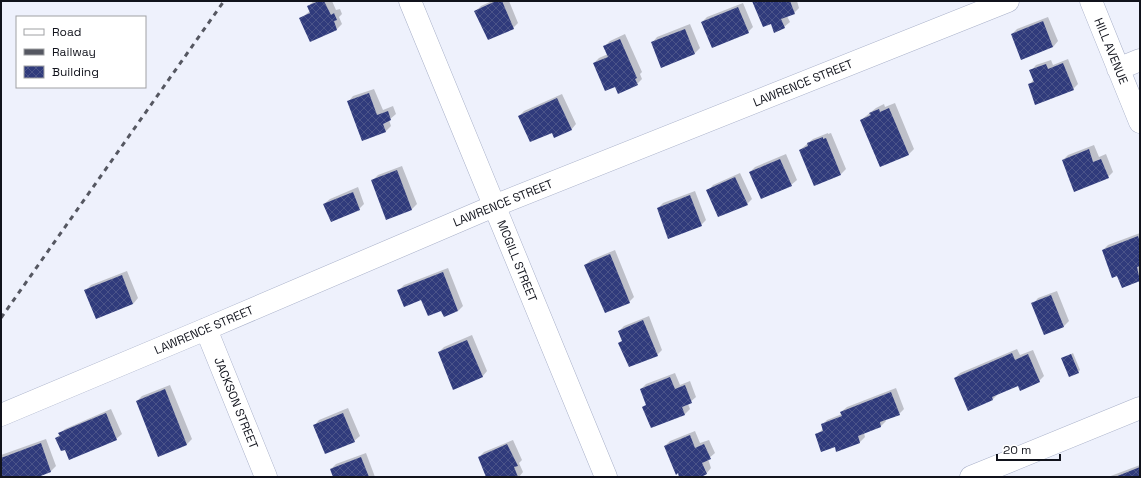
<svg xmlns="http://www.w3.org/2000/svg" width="1141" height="478" font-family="'Space Grotesk',sans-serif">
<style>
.shadow{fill:#0003}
.building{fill:url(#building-cross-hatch)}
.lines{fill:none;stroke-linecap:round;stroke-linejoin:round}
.minor-casing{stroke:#a8b0c9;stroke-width:23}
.minor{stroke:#fff;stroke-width:22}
.rail{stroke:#555761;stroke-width:3;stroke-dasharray:5 5;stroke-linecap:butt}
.labels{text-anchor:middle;stroke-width:4;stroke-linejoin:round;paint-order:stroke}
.street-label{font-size:12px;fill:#11131c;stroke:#fff}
</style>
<defs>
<pattern id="building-cross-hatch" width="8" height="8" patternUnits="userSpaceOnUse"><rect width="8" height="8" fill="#303b7c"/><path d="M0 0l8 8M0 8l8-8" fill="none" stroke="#4b5489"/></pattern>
</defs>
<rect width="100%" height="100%" fill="#eef1fc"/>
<!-- shadow -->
<path class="shadow" d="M314 1H332L336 10 340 9 342 14 339 17 342 24 337 29 310 40 301 18 310 11 308 6Z
M492 1H509L518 23 513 28 476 11 481 6Z
M753 1H797L799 8 794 13 787 16 790 22 784 27 772 23Z
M743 3 753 27 748 32 702 22 707 17Z
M1048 17 1058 41 1053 47 1012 34 1017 29Z
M690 24 700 48 695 53 652 43 657 37Z
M625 34 642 72 640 74 642 79 637 84 616 86 594 63 599 58 608 54 605 46 610 41Z
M1068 59 1078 84 1073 89 1029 85 1034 79 1031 71 1036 65 1051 60 1053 65Z
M374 89 383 110 393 106 396 114 389 120 391 126 386 131 362 140 348 102 353 96Z
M562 94 576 124 571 130 552 131 519 116 524 111Z
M895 103 914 149 909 154 880 166 861 120 876 108 884 104 885 107Z
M828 133V134L831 133 846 169 841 174 800 150 813 139Z
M1094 145 1099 157 1106 154 1113 172 1108 177 1063 160 1068 155Z
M786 154 797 180 791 185 750 172 755 167Z
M402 166 417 204 412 209 387 218 372 181 378 175Z
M740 173 752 199 747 204 708 191 713 185Z
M358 187 364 204 359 209 324 204 330 199Z
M695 191 706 220 701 225 658 208 663 203Z
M1140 233V280L1123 287 1103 250 1108 245Z
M615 250 634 297 629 302 585 265 591 260Z
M448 268 463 306 458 311 442 310 422 299 399 290 404 285Z
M127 271 138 298 133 304 86 290 91 285Z
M1057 291 1069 321 1064 326 1045 334 1033 304 1038 298Z
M649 316 662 350 657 355 620 343 623 340 619 331 624 326Z
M472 335 487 371 482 377 439 352 444 347Z
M1017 349 1020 355 1033 350 1044 376 1039 381 1018 385 998 394 993 399 955 378 960 373Z
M1073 353 1080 370 1078 372 1062 359Z
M675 373 680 385 690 381 696 397 688 404 690 409 685 414 643 407 647 404 641 389 646 384Z
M170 385 192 439 187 444 159 455 137 401 142 396Z
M896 388 904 409 899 414 885 419 886 421 881 426 864 433 865 437 860 442 837 451 835 446 816 435 823 429 822 425 827 420 842 414 841 412 847 407Z
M348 408 360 436 354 441 314 426 319 420Z
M111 409 122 434 116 439 65 448 56 438 65 429Z
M695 431 700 443 709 440 715 453 708 459 711 468 706 474 698 477H680L665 446 670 441Z
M46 439 56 466 51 471 36 477H1V455Z
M513 440 522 460 519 463 523 472 519 477H487L479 457 484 452Z
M366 453 375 477H334L331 469 336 464Z
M1140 465V477H1108Z"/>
<!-- building -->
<path class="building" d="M319 1H324L331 15 334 13 337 20 334 21 337 30 310 42 299 18 310 13 307 6Z
M496 1H502L514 29 488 40 474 11Z
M752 1H790L795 14 781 19 785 28 774 33 771 24 763 27Z
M738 7 749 33 712 48 701 22Z
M1043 21 1053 47 1021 60 1011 34Z
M685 29 695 54 661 68 651 42Z
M620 39 637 78 635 79 638 85 618 94 615 87 605 91 593 63 608 57 603 46Z
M1063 63 1074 90 1035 105 1028 84 1034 82 1029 70 1046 64 1048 69Z
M369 93 377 115 388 111 391 120 383 124 386 132 362 141 347 101Z
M557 98 572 130 554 138 552 133 530 142 518 116Z
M889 108 909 155 880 167 860 120 871 115 869 113 879 109 880 112Z
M823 137V139L826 138 841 175 814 186 799 150 808 146 807 143Z
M1089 149 1093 162 1101 159 1109 178 1074 192 1062 160Z
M780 159 792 186 761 199 749 172Z
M397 170 412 210 386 220 371 180Z
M735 177 748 205 718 217 706 190Z
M353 192 360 210 331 222 323 204Z
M690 195 702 226 668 239 657 208Z
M1138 236 1140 242V266L1137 267 1140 281 1122 288 1117 276 1112 278 1102 250Z
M610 254 630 303 605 313 584 265Z
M443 272 458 311 444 317 441 311 428 316 421 300 404 307 397 290Z
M122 275 133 304 96 319 84 290Z
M1051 295 1064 327 1044 335 1031 303Z
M643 320 658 356 629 367 618 343 622 341 618 331Z
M467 340 483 377 453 390 438 352Z
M1012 353 1015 360 1028 354 1040 382 1020 391 1018 386 992 397 993 400 968 411 954 378Z
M1071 354 1079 373 1069 377 1061 358Z
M670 377 675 389 685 385 692 403 682 407 685 415 651 428 642 407 646 405 640 389Z
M165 389 187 445 158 457 136 401Z
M891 392 900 415 880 422 881 427 858 436 860 443 836 452 835 447 821 452 815 434 823 431 821 424 842 416 840 412Z
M106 413 117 440 69 460 65 450 61 451 55 438 60 436 58 433Z
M343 413 355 442 325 454 313 425Z
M690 435 695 448 704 444 711 459 702 463 707 474 701 477H679L678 473 676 475 664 446Z
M41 443 51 472 38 477H1V458Z
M507 444 518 466 514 467 518 477H486L478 457Z
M361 457 369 477H333L330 469Z
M1140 467V477H1115Z"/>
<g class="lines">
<!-- minor casing -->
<g class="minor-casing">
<path id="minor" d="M410 1 606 477
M1091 1 1140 122
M1118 69 1140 60
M206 329 266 477
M1 415 206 329 494 206 1008 1
M971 477 1140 408"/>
</g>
<!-- minor -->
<use href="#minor" class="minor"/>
<!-- rail -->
<path class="rail" d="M1 318 224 1"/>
</g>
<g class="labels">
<!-- street labels -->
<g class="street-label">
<text transform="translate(1111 51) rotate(68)" y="4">HILL AVENUE</text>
<text transform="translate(803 83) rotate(-22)" y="4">LAWRENCE STREET</text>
<text transform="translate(503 203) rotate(-22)" y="4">LAWRENCE STREET</text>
<text transform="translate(517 261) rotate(68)" y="4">MCGILL STREET</text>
<text transform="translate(204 330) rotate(-23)" y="4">LAWRENCE STREET</text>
<text transform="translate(236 403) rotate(68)" y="4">JACKSON STREET</text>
</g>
</g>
<!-- border -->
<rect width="1141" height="478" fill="none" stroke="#11131c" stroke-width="4"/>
<!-- legend -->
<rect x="16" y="16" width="130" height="72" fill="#ffffff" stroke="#a0a1a4"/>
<rect x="24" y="29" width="20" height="6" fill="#ffffff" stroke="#a0a1a4"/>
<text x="52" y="36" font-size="12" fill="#11131c">Road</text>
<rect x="24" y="49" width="20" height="6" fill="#555761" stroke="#a0a1a4"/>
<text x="52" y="56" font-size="12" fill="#11131c">Railway</text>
<rect x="24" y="66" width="20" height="12" fill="url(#building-cross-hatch)" stroke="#a0a1a4"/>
<text x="52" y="76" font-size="12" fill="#11131c">Building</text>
<!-- scale -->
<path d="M997 454v6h63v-6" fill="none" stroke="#11131c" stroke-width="2"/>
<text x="1003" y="454" font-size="12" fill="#11131c" stroke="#ffffff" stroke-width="3" paint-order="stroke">20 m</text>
</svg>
